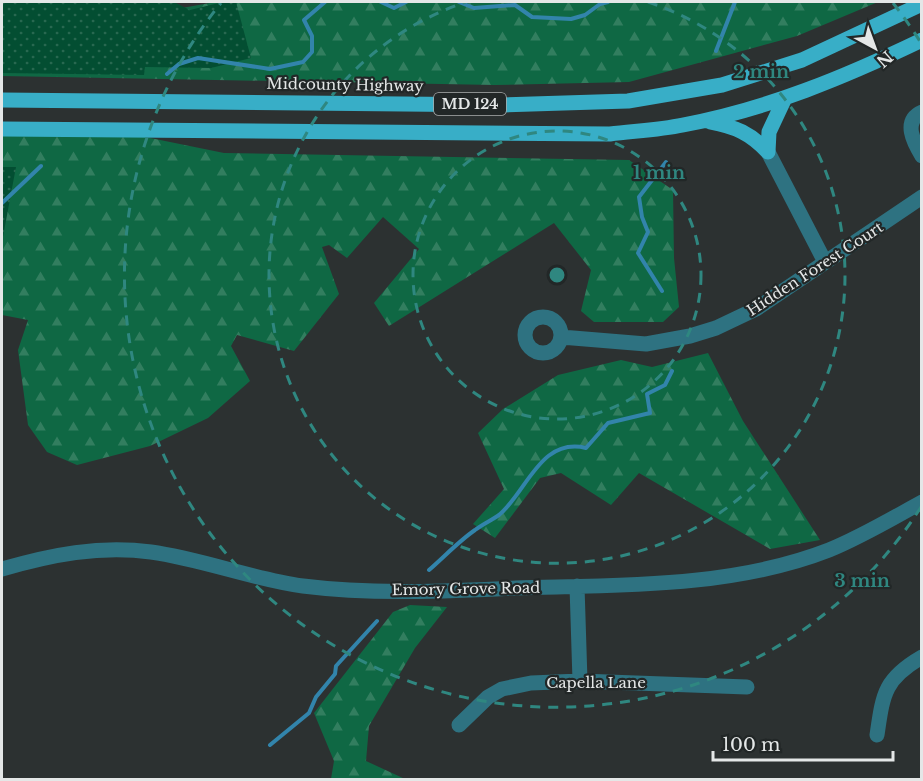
<svg xmlns="http://www.w3.org/2000/svg" width="923" height="781" font-family="'Libre Baskerville',serif">
<style>
.forest{fill:url(#forest-firs)}
.park{fill:url(#park-dots)}
.lines{fill:none;stroke-linecap:round;stroke-linejoin:round}
.stream{stroke:#3284ab;stroke-width:4}
.minor{stroke:#2e7281;stroke-width:15}
.major{stroke:#38aec7;stroke-width:15}
.ring{fill:none;stroke:#2f8780;stroke-width:3;stroke-dasharray:10 8}
.labels{text-anchor:middle;stroke-width:4.5;stroke-linejoin:round;paint-order:stroke}
.shield{fill:#222727;stroke:#aaadad;stroke-width:1.5}
.shield-label{font-size:14px;font-weight:bold;fill:#e4e7e7}
.street-label{font-size:15px;fill:#e4e7e7;stroke:#222727}
.centre{fill:#2f8780;stroke:#222727;stroke-width:3}
.ring-label{font-size:18px;text-anchor:middle;font-weight:bold;fill:#2f8780;stroke:#222727;stroke-width:4.5;stroke-linejoin:round;paint-order:stroke}
</style>
<defs>
<pattern id="forest-firs" width="22" height="20" patternUnits="userSpaceOnUse" patternTransform="scale(1.5)"><rect width="22" height="20" fill="#0f6844"/><path d="M5 1l3.5 6h-7zM16 11l3.5 6h-7z" fill="#327e5f"/></pattern>
<pattern id="park-dots" width="8" height="8" patternUnits="userSpaceOnUse" patternTransform="scale(1.5)"><rect width="8" height="8" fill="#034e32"/><path d="M2 2h.1M6 6h.1" fill="none" stroke="#286850" stroke-width="1.8" stroke-linecap="round"/></pattern>
</defs>
<rect width="100%" height="100%" fill="#2c3131"/>
<!-- forest -->
<path class="forest" d="M2 2H159L171 10 215 2H878L797 36 629 82 495 85 2 76Z
M2 129 116 131 224 153 629 160 673 190 674 258 679 307 663 322H594L581 311 591 270 554 223 389 326 374 303 419 249 383 217 347 258 329 245 322 247 339 294 294 351 237 335 231 346 250 381 208 418 150 446 77 465 47 452 28 425 18 350 28 320 2 315Z
M708 353 743 421 820 540 770 549 639 473 611 505 561 473 540 478 495 538 473 524 504 489 478 433 503 409 558 375 621 360 652 367Z
M410 605 447 607 415 648 369 726 366 761 405 779H331L334 761 314 713 393 612Z"/>
<!-- park -->
<path class="park" d="M2 2H174L190 10 223 2H236L251 58 211 68 145 67 144 75 2 73Z
M2 167H16L2 242Z"/>
<g class="lines">
<!-- stream -->
<path class="stream" d="M381 2 394 8 406 2
M459 2 474 8 515 5 532 17 571 19 585 15 600 4 608 2
M716 51 735 2
M167 74 179 64 198 58 270 69 303 62 312 52V36L304 20 325 2
M2 203 41 166
M662 291 638 253 648 232 642 217 639 197 666 162
M429 570C444 557 459 541 475 530 483 524 492 520 499 515 527 492 540 437 586 448L608 423 650 413 647 394 665 385 672 371
M270 745 309 713 316 697 335 674 336 666 377 621"/>
<!-- minor -->
<path class="minor" d="M922 112C902 121 914 143 922 156
M768 152 825 262
M525 335a18 18 0 1 1 36 0a18 18 0 1 1-36 0Z
M561 337 646 344 690 336 716 328 756 309 922 197
M2 569C51 555 99 545 151 552 202 559 252 579 303 586 374 595 445 591 516 588 618 585 732 588 829 550 861 537 891 519 922 502
M577 586 580 681
M459 725 488 697 502 689 531 683 580 681 747 687
M877 735C883 694 884 679 922 657"/>
<!-- major -->
<path class="major" d="M2 100 502 105 628 101 722 85 802 60 922 4
M710 122C736 127 750 133 768 152
M2 129 610 134C634 131 659 130 683 125 768 109 845 77 922 40
M768 152 769 132 784 100"/>
</g>
<!-- distance rings -->
<g class="ring">
<circle cx="557" cy="275" r="144"/>
<path d="M648 2A288 288 0 1 1 466 2"/>
<path d="M921 507A432 432 0 1 1 221 3M893 3A432 432 0 0 1 921 43"/>
</g>
<g class="labels">
<!-- shield labels -->
<rect class="shield" x="434" y="93" width="72" height="22" rx="4.5"/>
<g class="shield-label">
<text x="470" y="109">MD 124</text>
</g>
<!-- street labels -->
<g class="street-label">
<text transform="translate(345 85) rotate(1)" y="5">Midcounty Highway</text>
<text transform="translate(815 269) rotate(-33)" y="5">Hidden Forest Court</text>
<text transform="translate(466 589) rotate(-1)" y="5">Emory Grove Road</text>
<text x="596" y="688">Capella Lane</text>
</g>
</g>
<circle cx="557" cy="275" r="9" class="centre"/>
<g class="ring-label">
<text x="761" y="78">2 min</text>
<text x="659" y="179">1 min</text>
<text x="862" y="587">3 min</text>
</g>
<!-- border -->
<rect width="923" height="781" fill="none" stroke="#e4e7e7" stroke-width="6"/>
<!-- north arrow -->
<g transform="translate(875 48) rotate(139)" stroke="#222727" stroke-width="4.5" paint-order="stroke">
<path d="M0-4.5L10 22L0 15L-10 22Z" fill="#e4e7e7"/>
<text y="-9" font-size="16" font-weight="bold" text-anchor="middle" fill="#e4e7e7">N</text>
</g>
<!-- scale -->
<path d="M713 751v9h180v-9" fill="none" stroke="#e4e7e7" stroke-width="3"/>
<text x="722" y="751" font-size="18" fill="#e4e7e7" stroke="#222727" stroke-width="4.5" paint-order="stroke">100 m</text>
</svg>
